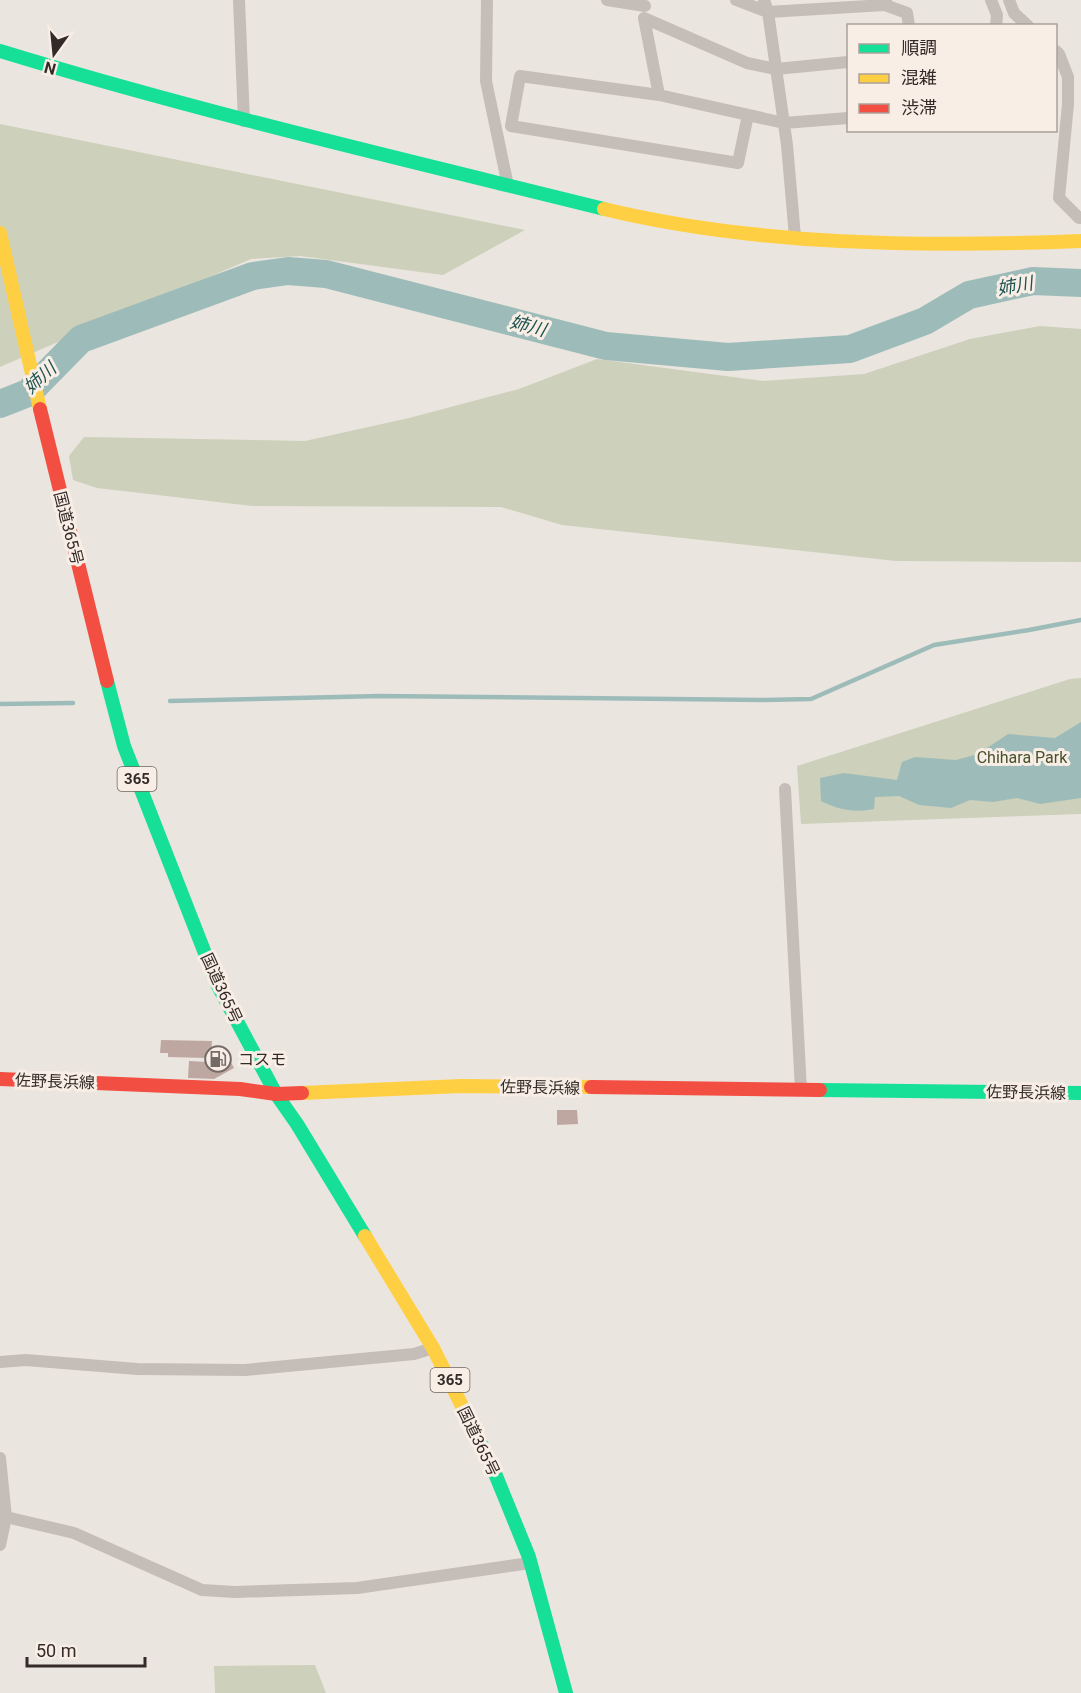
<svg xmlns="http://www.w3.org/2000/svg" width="1081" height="1693" font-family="Roboto,'Noto Sans JP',sans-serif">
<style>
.green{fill:#cdd0ba}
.water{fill:#9dbcb9}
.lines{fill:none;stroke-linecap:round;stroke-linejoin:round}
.stream{stroke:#9dbcb9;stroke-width:4.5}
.river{stroke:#9dbcb9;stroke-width:28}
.building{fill:#bea7a1}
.street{stroke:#c4bdb8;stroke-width:12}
.fast{stroke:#16e098;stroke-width:14}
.slow{stroke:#ffcf43;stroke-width:14}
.jam{stroke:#f24e42;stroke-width:14}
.labels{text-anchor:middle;stroke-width:6;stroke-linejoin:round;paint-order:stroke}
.shield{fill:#f8eee6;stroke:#6f6560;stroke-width:1.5}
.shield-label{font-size:15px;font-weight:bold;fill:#342a27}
.street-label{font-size:16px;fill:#342a27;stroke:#f8eee6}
.park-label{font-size:16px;fill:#47512c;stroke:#f8eee6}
.poi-label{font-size:16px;fill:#342a27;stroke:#f8eee6;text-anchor:start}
.water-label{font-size:18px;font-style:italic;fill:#1f5351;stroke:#f8eee6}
</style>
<rect width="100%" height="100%" fill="#ebe5df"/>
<!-- green -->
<path class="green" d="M0 124 525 230 443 275 300 256 251 259 0 367Z
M1040 326 1081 329V562L896 561 562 525 501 507 252 506 97 488 73 480 69 456 84 437 305 441 409 418 519 389 597 359 763 381 864 374 970 339Z
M1081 678V814L801 824 797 766 1070 679Z
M315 1665 326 1693H215L214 1666Z"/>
<!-- water -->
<path class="water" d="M1081 722V798L1040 804 1017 798 993 802 970 800 951 808 919 805 899 796 875 797 874 809C853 813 840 810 821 801L820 778 844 773 897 780 902 762 915 757 956 760 978 754 1008 734 1055 738Z"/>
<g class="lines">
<!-- stream -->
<path class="stream" d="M170 701 379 696 764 700 811 699 934 645 1029 630 1081 620
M0 704 73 703"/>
<!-- river -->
<path class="river" d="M0 404 28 393 81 339 253 276 288 271 326 274 606 346 728 357 850 349 925 321 969 295 1033 281 1081 283"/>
</g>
<!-- building -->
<path class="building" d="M161 1040 212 1041 211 1056 228 1057 234 1068 214 1079 188 1078 189 1061 207 1062V1058L168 1057V1053H160Z
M557 1110H577L578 1124 557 1125Z"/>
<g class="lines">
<!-- street -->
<path class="street" d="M239 0 244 121
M487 0 486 81 508 186
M607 0 645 6
M736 0 768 12 885 5
M764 0 768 12 787 145 795 237
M886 0 885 5 907 13 909 26
M991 0 997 15 996 26
M1009 0 1014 13 1028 26
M1056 51 1059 54 1068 77V104L1059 198 1079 218H1081
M848 62 776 69 747 63 644 18 659 95 784 123 848 118
M659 95 520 76 511 126 738 163 748 115
M785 789 801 1090
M0 1362 26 1360 137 1369 245 1370 414 1354 433 1348
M0 1458 6 1517 0 1545
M6 1517 74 1533 202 1590 235 1592 357 1588 530 1563"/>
<!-- fast -->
<path class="fast" d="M0 51C199 112 402 159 604 209
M107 681 124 746 217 984 276 1094 297 1124 365 1236
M820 1090 1081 1093
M478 1438 492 1466 529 1557 566 1693"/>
<!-- slow -->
<path class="slow" d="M604 209C757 246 924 247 1081 241
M0 233 40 409
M302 1093 461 1086 591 1087
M365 1236 433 1348 478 1438"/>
<!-- jam -->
<path class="jam" d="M40 409 107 681
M0 1079 240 1089 276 1094 302 1093
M591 1087 820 1090"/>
</g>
<!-- icons -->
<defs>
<g id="fuel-ring" transform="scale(1.35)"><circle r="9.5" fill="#f8eee6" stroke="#746b67" stroke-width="1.5"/><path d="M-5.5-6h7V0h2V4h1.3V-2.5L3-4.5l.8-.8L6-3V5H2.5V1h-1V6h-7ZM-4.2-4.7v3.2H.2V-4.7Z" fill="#746b67"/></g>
</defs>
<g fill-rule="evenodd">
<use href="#fuel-ring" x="218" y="1059"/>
</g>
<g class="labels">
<!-- shield labels -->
<g class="shield">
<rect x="117.5" y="767" width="39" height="24" rx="4.5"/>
<rect x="430.5" y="1368" width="39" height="24" rx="4.5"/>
</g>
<g class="shield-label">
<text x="137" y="784">365</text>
<text x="450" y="1385">365</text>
</g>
<!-- street labels -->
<g class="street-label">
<text transform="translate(69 528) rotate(76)" y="6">国道365号</text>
<text transform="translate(222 988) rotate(65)" y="6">国道365号</text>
<text transform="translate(55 1081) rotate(2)" y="6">佐野長浜線</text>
<text transform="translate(540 1087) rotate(1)" y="6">佐野長浜線</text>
<text transform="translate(1026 1092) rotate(1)" y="6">佐野長浜線</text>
<text transform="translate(479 1441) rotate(64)" y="6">国道365号</text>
</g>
<!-- park labels -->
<g class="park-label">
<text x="1022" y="763">Chihara Park</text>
</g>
<!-- poi labels -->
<g class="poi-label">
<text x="238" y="1065">コスモ</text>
</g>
<!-- water labels -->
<g class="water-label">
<text transform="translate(1015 286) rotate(-10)" y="6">姉川</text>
<text transform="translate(528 326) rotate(15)" y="6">姉川</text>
<text transform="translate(40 378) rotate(-42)" y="6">姉川</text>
</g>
</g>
<!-- legend -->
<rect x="847" y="24" width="210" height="108" fill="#f8eee6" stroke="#aaa09a" stroke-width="1.5"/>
<rect x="859" y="44" width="30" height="9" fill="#16e098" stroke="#aaa09a" stroke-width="1.5"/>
<text x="901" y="54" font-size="18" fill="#342a27">順調</text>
<rect x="859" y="74" width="30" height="9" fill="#ffcf43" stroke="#aaa09a" stroke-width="1.5"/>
<text x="901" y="84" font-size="18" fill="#342a27">混雑</text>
<rect x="859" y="104" width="30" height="9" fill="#f24e42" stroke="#aaa09a" stroke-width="1.5"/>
<text x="901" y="114" font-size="18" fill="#342a27">渋滞</text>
<!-- north arrow -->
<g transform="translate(54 54) rotate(195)" stroke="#f8eee6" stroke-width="4.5" paint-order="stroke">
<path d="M0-4.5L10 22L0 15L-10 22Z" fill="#342a27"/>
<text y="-9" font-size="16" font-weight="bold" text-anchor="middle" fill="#342a27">N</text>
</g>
<!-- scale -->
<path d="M27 1657v9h118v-9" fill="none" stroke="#342a27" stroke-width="3"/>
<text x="36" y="1657" font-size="18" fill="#342a27" stroke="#f8eee6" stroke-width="4.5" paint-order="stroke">50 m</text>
</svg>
